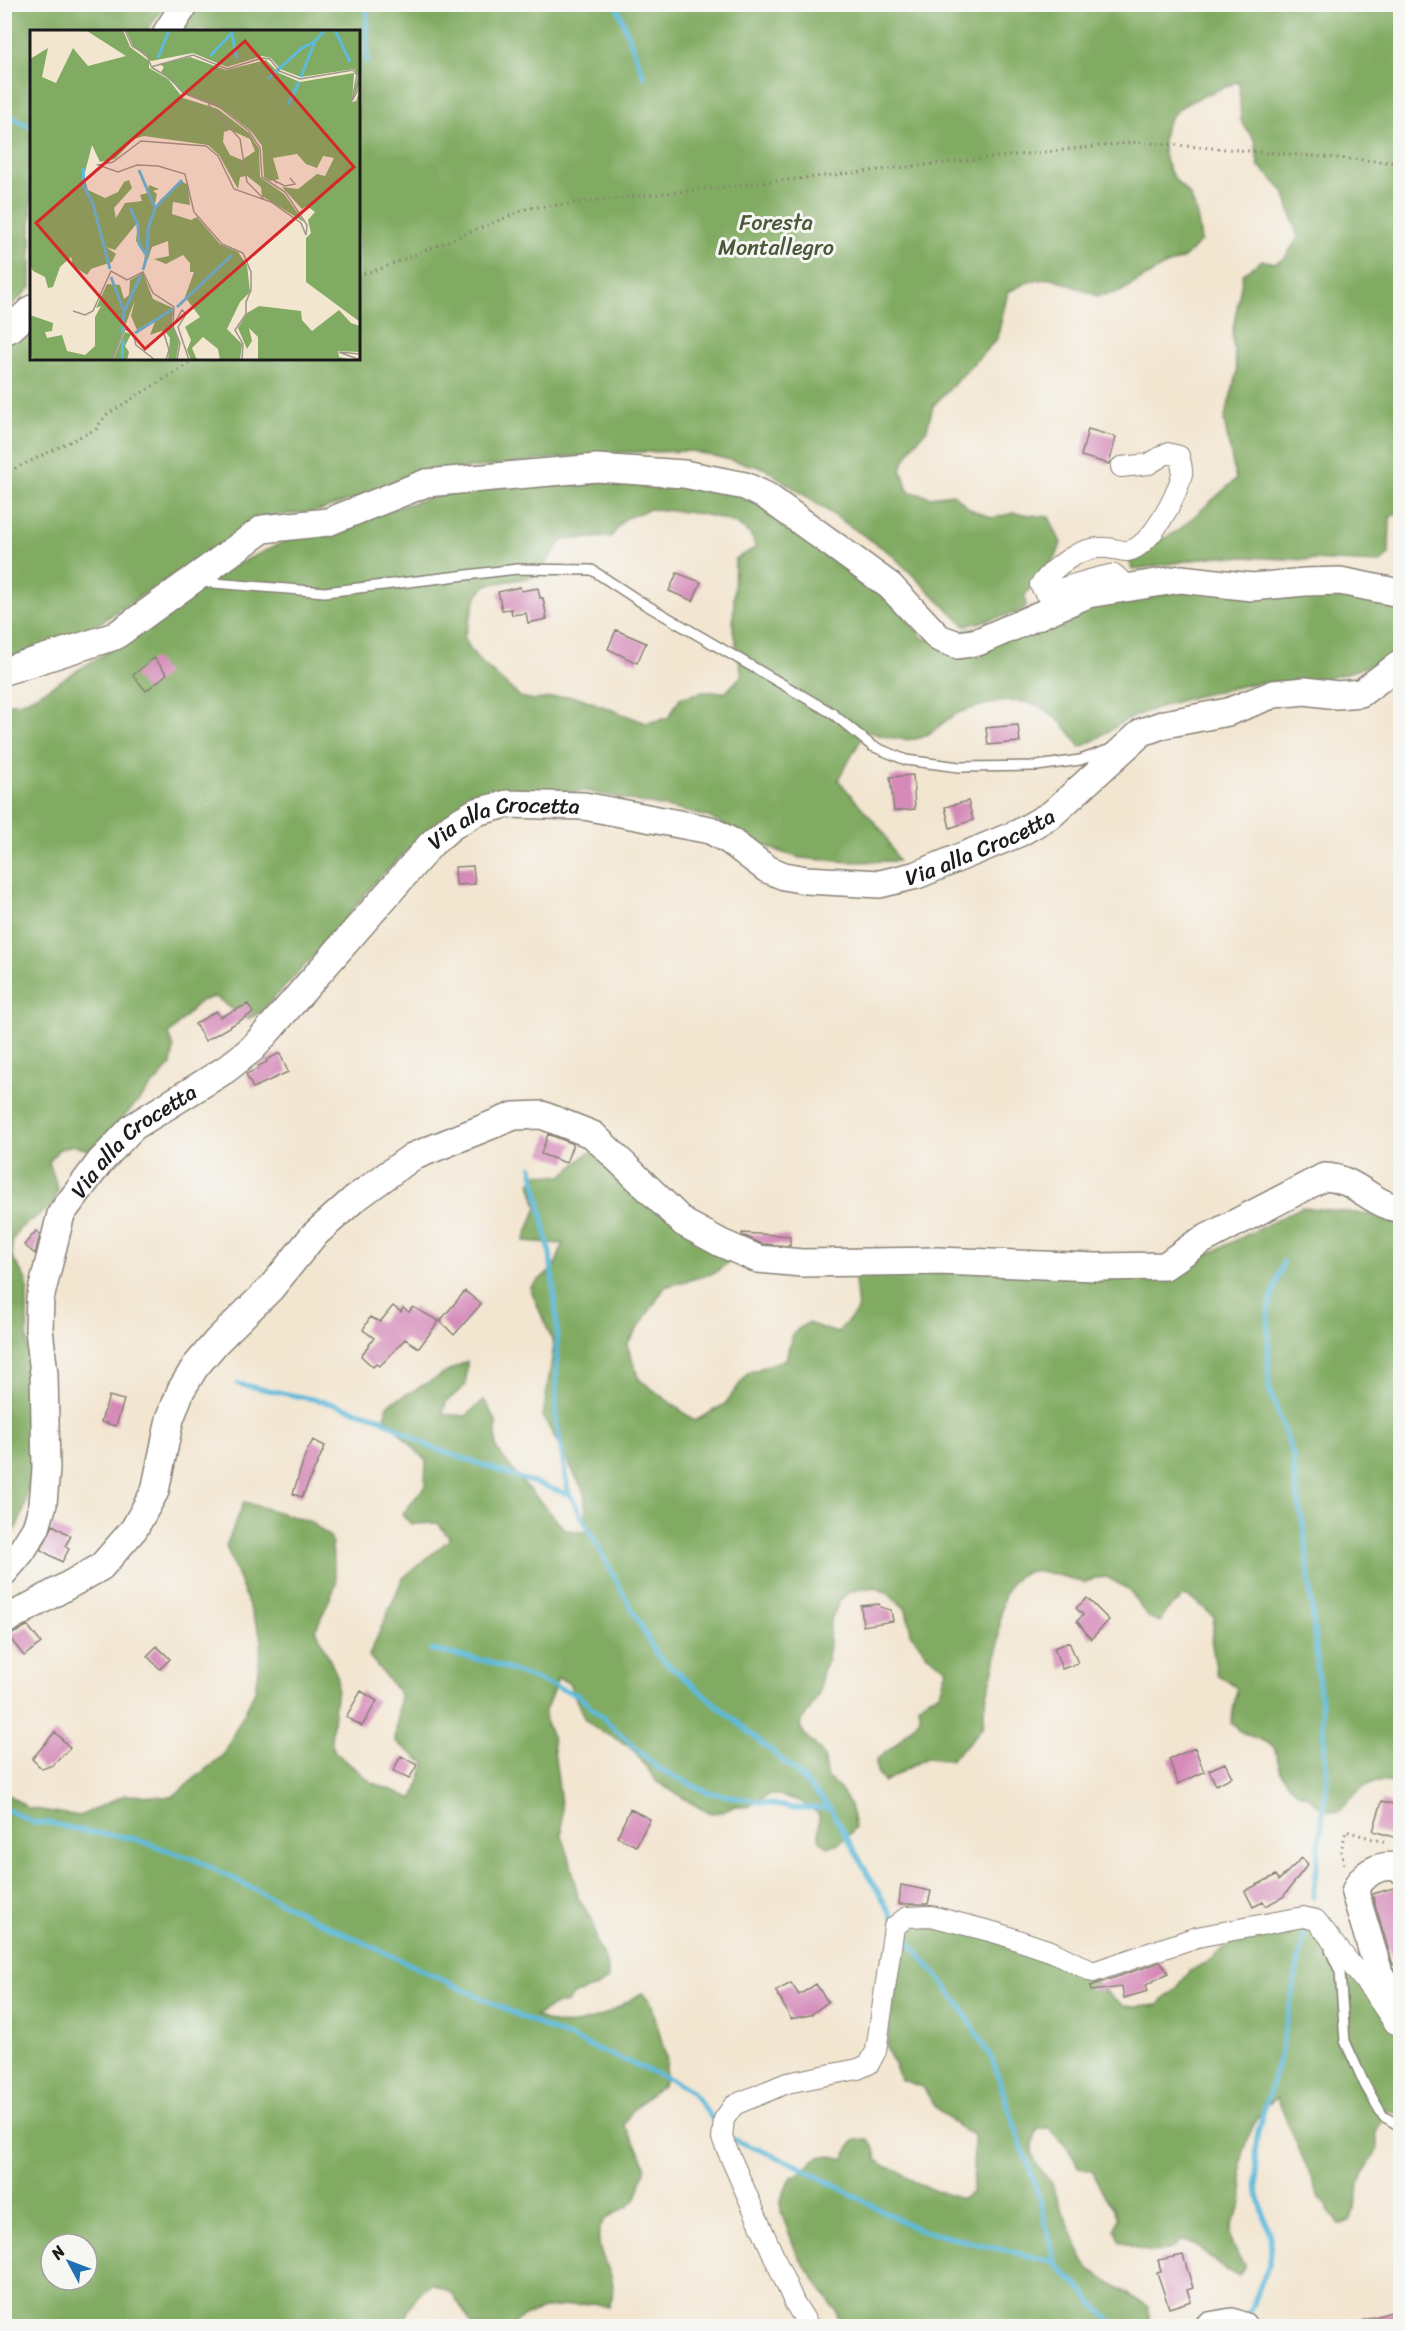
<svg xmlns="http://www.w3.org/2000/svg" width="1405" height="2331" font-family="Sriracha,sans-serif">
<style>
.forest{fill:#81ab62;stroke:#4e643f;stroke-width:1.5;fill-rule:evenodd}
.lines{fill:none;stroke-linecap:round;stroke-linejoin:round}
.stream{stroke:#5dbadb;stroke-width:5}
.building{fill:#d58ab9}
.lane-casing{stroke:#888176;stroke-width:12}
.street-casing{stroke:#888176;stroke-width:22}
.secondary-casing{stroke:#888176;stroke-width:30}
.path{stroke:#888176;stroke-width:3;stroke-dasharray:1.5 4.5;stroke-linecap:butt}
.lane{stroke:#fff;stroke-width:9}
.street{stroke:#fff;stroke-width:20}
.secondary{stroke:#fff;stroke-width:27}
.labels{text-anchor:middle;stroke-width:6;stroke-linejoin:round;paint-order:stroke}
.park-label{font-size:22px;fill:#4b5839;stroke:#f6f6f2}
.street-label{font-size:22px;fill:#1c1c1c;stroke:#f6f6f2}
.inset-river{fill:none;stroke:#5dbadb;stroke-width:3}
.inset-road{fill:none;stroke:#9d9589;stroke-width:1.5}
.view{fill:#d62828;fill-opacity:0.15;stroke:#d62828;stroke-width:3}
.inset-edge{fill:none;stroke:#1c1c1c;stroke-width:3}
</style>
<rect width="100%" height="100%" fill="#f6f6f2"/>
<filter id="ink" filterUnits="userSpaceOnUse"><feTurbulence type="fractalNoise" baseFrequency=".0167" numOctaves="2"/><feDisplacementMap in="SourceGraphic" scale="12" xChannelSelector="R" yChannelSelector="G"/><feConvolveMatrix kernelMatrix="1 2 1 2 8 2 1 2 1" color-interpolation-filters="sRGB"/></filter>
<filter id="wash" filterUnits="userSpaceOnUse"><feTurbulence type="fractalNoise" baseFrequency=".008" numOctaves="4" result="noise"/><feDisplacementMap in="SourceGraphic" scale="24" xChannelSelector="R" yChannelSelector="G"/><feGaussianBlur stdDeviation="1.35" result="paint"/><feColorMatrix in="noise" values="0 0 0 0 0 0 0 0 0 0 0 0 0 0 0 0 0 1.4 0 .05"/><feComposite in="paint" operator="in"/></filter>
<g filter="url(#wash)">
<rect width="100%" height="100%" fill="#f3e6d1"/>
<!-- forest -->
<path class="forest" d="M5 4 165 5 147 31 32 32 31 287 5 312Z
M199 5H1400V512L1390 517 1389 554 1380 563 1217 556 1132 570 1129 558 1179 530 1236 479 1224 421 1237 372 1232 335 1243 274 1262 260 1275 263 1285 258 1298 237 1284 191 1258 165 1255 141 1241 121 1239 81C1224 88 1192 99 1180 108 1157 126 1159 157 1175 179 1179 185 1186 190 1190 196 1197 210 1199 226 1201 241L1184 258 1162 267 1120 292 1097 296 1053 278 1030 281 1008 292 997 339 933 406 927 429 912 447 901 468 908 491 930 497 953 494 970 509 992 518 1014 513 1049 517 1061 543 1057 555 1025 595 1026 607 1016 613 965 626 891 554 764 468 692 451 605 453 427 473 319 511 262 517 81 635 5 667V343L31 324 32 358H358V32L179 31Z
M606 475 750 495 878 587 924 639 1099 603 1188 590 1350 594 1400 601V651C1368 668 1333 680 1296 682 1279 683 1263 681 1246 685 1210 693 1165 702 1131 718 1113 726 1099 740 1080 747 1054 706 1028 693 981 706 973 708 965 710 958 713 944 719 932 736 916 739 898 741 882 736 866 731L838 780 884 833 898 861 850 862 800 858 777 851 708 817 684 811 585 791 550 795 424 834 375 882 326 943 261 1012 248 1019C235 1014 228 1004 215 997L200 1001 169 1034 174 1048 171 1065 100 1143 87 1150 73 1145 58 1150 49 1162 58 1189 54 1204 19 1229 12 1242V1257L27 1281 28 1398 33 1470 23 1513 17 1526 5 1545V703H20L46 690 162 618 232 567 283 542 432 497 505 482ZM649 509C674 511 754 513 755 548L735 559 733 630 742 675 726 692H702L680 698 668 718 646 723 581 698 567 696 535 700 520 697 479 660 471 650 464 637 477 596 486 585 537 576 560 543 567 539 611 537 624 519Z
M588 1153H599L737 1256 714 1273 665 1287 627 1345 639 1379 695 1421 725 1404 748 1373 786 1359C791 1341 789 1332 808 1323L837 1333 858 1310 854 1270 1181 1268 1302 1207 1400 1218V1784C1367 1776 1360 1789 1339 1812L1326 1811 1308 1797 1297 1792 1288 1783 1281 1772 1274 1747C1256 1735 1248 1740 1231 1723L1237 1688 1217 1674 1212 1645 1214 1617 1197 1602 1185 1596 1166 1611 1160 1622 1148 1617 1128 1589 1107 1577 1095 1578 1085 1583C1072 1579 1039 1568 1027 1572 996 1582 1001 1625 998 1649 996 1667 989 1686 985 1703 983 1711 985 1720 983 1726 978 1735 959 1751 951 1760L926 1758 884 1782 877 1772 876 1760 895 1745 920 1718 918 1706 929 1697 940 1693 947 1669 926 1654 911 1633 906 1609 887 1593 875 1587 851 1591 841 1599 830 1621 828 1659 823 1669 819 1694 800 1725C805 1740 813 1740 821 1752 826 1759 826 1769 826 1777 846 1791 851 1804 855 1827 847 1839 841 1843 828 1847L819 1839V1814L800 1801 779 1795H768L748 1807 735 1806 723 1812 711 1813 700 1808 657 1782 636 1753 626 1744 593 1727 584 1718 569 1683 558 1678 545 1711 546 1723 552 1736 562 1811V1836L570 1860 578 1898 592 1920 598 1945 608 1967V1979L599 1986 575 1994 567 2002 555 2005 535 2016C542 2018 550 2023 558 2024 590 2028 616 2008 642 1993L651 2002 667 2061 663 2086C647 2097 632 2106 624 2125 630 2137 642 2153 645 2165 647 2171 642 2176 641 2182 639 2189 638 2198 632 2203 621 2214 602 2213 599 2232 595 2264 623 2271 609 2307L594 2303 547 2308 524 2316 509 2326H473L453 2294 432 2283C419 2294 403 2307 407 2326H5L4 1792 28 1808 80 1816 125 1795 172 1797 223 1755 255 1691 262 1639 226 1546 244 1502 311 1522 331 1538 336 1585 316 1629 338 1678 331 1740 335 1752 371 1782 414 1799 425 1764 395 1741 400 1694 369 1656 403 1578 450 1539 438 1523 411 1524 402 1515 425 1486 426 1461 385 1417 387 1405 467 1361 466 1385 446 1402 443 1414 466 1416 484 1400 496 1421V1448L518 1477 566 1530 588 1532 584 1492 543 1416 554 1345 530 1288 555 1266 563 1244 524 1241 537 1207 530 1183 537 1174 562 1176ZM51 2244H87V2280H51Z
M920 1925 976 1934 1090 1976 1115 2000 1124 2006 1136 2007 1158 2005 1176 1989 1190 1971 1210 1960 1228 1945 1252 1935 1300 1927 1313 1929 1400 2032V2114L1389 2110 1376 2131C1380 2158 1372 2154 1363 2175 1357 2190 1357 2206 1350 2221L1339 2225 1319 2196 1277 2098C1256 2109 1244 2143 1241 2166 1240 2178 1245 2192 1242 2203 1241 2209 1236 2215 1234 2220 1225 2237 1233 2252 1245 2265L1239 2275C1215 2270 1204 2242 1180 2241 1165 2260 1137 2250 1120 2241L1115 2230 1118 2218 1113 2207 1106 2198 1092 2171 1080 2168 1068 2149 1050 2128 1038 2129 1034 2140 1032 2152 1036 2163 1050 2182 1083 2259 1089 2269 1149 2307V2326H840L836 2311 797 2254 781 2212V2200L790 2178C820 2166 805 2149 845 2159L848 2148 856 2140H868L875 2149 877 2160 887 2167 898 2170 917 2184 961 2199 971 2193C974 2183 973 2178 973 2169 973 2157 975 2147 974 2135L963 2130 936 2108 923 2087 901 2080 886 2047 905 1941 910 1931Z"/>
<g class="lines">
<!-- stream -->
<path class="stream" d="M616 4 644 77
M367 62V4
M4 113 32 128
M532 1167 550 1253 557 1324 556 1419 568 1491 656 1654 795 1771 830 1808 895 1921
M1283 1262 1268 1311 1269 1388 1294 1458V1477L1305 1535 1323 1725 1327 1779 1313 1897
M238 1384 322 1401 378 1417 430 1447 570 1495
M431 1650 486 1661 578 1695 659 1769 707 1792 792 1808H830
M4 1808 35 1823H50L88 1832 132 1838 196 1860 326 1925 537 2024 676 2082 691 2091 718 2126
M899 1929 958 2002 992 2059 1040 2200 1055 2262 1115 2326
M728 2137 794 2164 919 2230 1055 2262
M1246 2319 1269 2265 1271 2253 1270 2236 1258 2195 1255 2154 1258 2131 1279 2059 1306 1926"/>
</g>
<g id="blocks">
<!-- building -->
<path class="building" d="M1088 429 1116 437 1109 464 1081 456Z
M677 573 701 582 693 601 669 591Z
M520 587 521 591 538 588 540 598H543L547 619 528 623 526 613 512 615 511 609 502 610 498 592Z
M616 630 646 643 637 663 608 649Z
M154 658 167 674 146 691 133 675Z
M1018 725 1020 742 988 745 986 728Z
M913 775 915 809 894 811 890 777Z
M968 801 973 820 950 828 945 807Z
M473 866 475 884 456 885 455 867Z
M248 1004 253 1013 205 1041 195 1024 216 1011 220 1017Z
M280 1053 288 1072 253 1088 246 1074 259 1068 258 1066 267 1062 266 1060Z
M548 1134 573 1144 566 1163 541 1154Z
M36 1231 40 1234 35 1254 24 1245Z
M742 1233 790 1236V1246L762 1244 742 1235Z
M465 1291 481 1304 454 1335 440 1321Z
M393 1306 401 1312 403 1308 409 1312 413 1307 439 1321 419 1348 405 1339 384 1362 379 1366 376 1364 373 1367 361 1356 374 1338 363 1330 370 1317 380 1322Z
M109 1396 124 1400 116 1426 101 1422Z
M313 1440 325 1446 302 1497 293 1494 305 1455Z
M53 1525 71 1536 65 1546 69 1549 62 1562 41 1550Z
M1087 1598 1109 1620 1091 1639 1077 1621 1083 1615 1076 1608Z
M879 1604 880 1607 891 1610 893 1621 863 1626 861 1606Z
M28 1626 41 1643 24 1656 8 1636Z
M1069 1642 1078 1663 1062 1669 1054 1648Z
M157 1646 170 1659 160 1669 147 1656Z
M361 1691 377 1701 362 1726 346 1717Z
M55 1732 70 1748 53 1765 42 1769 32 1759Z
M1195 1748 1204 1772 1178 1784 1169 1759Z
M401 1756 417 1765 409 1779 393 1771Z
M1225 1763 1232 1777 1216 1785 1209 1770Z
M1382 1801 1401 1806V1839L1373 1831Z
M630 1809 650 1819 636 1846 617 1837Z
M1302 1858 1308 1864 1283 1897 1265 1906 1263 1902 1253 1907 1245 1891 1276 1875 1279 1880Z
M901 1885 931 1891 928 1904H899Z
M1401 1886V1962L1393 1965 1372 1894Z
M1161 1962 1168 1973 1146 1985 1148 1991 1124 1998 1122 1987 1091 1991 1090 1986Z
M791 1983 799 1995 816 1984 828 2002 810 2015 791 2019 776 1991Z
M1183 2255 1193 2288 1187 2290 1191 2301 1169 2308 1157 2272 1161 2271 1158 2260Z
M1401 2309V2326H1354V2323Z"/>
</g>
</g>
<g filter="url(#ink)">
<use href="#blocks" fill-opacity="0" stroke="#888176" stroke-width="1.5"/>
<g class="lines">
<!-- lane casing -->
<g class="lane-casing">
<path id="lane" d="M202 582 325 592 517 569 592 570 641 602 832 713 872 746 906 760 959 767 1037 766 1080 760 1111 749
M1330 1950 1340 1972 1345 2041 1365 2085 1383 2116 1400 2126"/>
</g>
<!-- street casing -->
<g class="street-casing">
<path id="street" d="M1121 467 1149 464 1167 453 1179 456C1180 461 1183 468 1182 474 1177 495 1152 546 1128 551 1122 552 1113 548 1106 548 1080 546 1055 566 1040 585L1045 593C1069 587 1090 578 1114 574L1128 587
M809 2326 794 2302 722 2138 724 2119 734 2105 787 2083 858 2069 869 2064 876 2051 894 1927 907 1917 931 1916 997 1933 1053 1952 1093 1972 1197 1937 1303 1917 1316 1920 1373 1992 1395 2024 1400 2025"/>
</g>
<!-- secondary casing -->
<g class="secondary-casing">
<g id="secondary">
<path d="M167 32 185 4"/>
<path d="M4 331 11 328 32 309"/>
<path d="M4 671 115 636 263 529 328 522 426 483 597 468 684 474 745 486 766 496 890 586 939 638 958 645 978 642 1088 594 1181 579 1252 587 1305 582 1340 581 1400 593"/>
<path id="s1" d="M4 1572 21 1552 36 1528 43 1504 46 1469 44 1374 39 1329 40 1299 61 1214 100 1162 133 1127 225 1070 252 1049 432 843 452 826 476 812 507 804 584 806 710 830 730 841 767 869 784 876 806 880 880 884 917 875 1019 833 1052 814 1142 732 1165 724 1228 712 1274 694 1305 691 1337 695 1361 693 1400 664"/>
<path d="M4 1621 101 1567 134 1529 155 1491 170 1419 181 1390 195 1367 217 1341 271 1288 313 1236 353 1200 412 1157 514 1116 542 1115 593 1135 684 1223 721 1243 758 1259 802 1263 937 1261 1096 1267 1165 1266 1197 1243 1324 1177C1356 1178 1369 1203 1400 1209"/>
<path d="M1400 1869C1382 1861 1360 1874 1355 1893L1379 1973 1400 2009"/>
<path d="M1209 2326 1232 2322 1243 2326"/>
</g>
</g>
<!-- path -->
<path class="path" d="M358 275 380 269 529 208 1137 142 1400 163
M4 474 96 429 106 415 198 358
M1344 1864 1341 1851 1346 1831 1387 1843"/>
<!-- lane -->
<use href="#lane" class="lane"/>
<!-- street -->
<use href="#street" class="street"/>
<!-- secondary -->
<use href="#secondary" class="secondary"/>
</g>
</g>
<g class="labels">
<!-- park labels -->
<g class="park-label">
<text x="776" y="230">Foresta<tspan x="776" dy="25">Montallegro</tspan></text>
</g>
<!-- street labels -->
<g class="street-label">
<text dy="8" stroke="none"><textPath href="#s1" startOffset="980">Via alla Crocetta</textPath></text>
<text dy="8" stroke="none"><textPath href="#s1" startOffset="1484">Via alla Crocetta</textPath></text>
<text dy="8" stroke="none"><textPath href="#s1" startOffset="477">Via alla Crocetta</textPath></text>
</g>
</g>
<!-- overview -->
<g transform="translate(30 30)">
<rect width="330" height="330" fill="#f3e6d1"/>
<path d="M38 0H93L100 17 119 31V38L138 49 153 68 188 79 219 103 229 119 230 147 254 164 274 192 232 166 231 157 217 146 210 147 208 159 189 125 178 115 114 106 104 109 85 129 70 132 62 115 54 146 58 160 75 168 88 162 94 152 99 150 102 158 84 178 86 188 95 173 112 171 110 165 117 163 119 155 129 159 123 161 127 164 123 183 130 170 151 151 158 155 160 175 143 172 142 184 161 190 167 187 190 214 208 222 217 235 220 262 210 272 197 299 212 314 210 330H190L188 319 173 307 162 318 167 330H161L157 320 161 310 155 297 170 287 155 267 164 242H160V233L153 225 136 234 124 229 139 226 138 211 122 217 118 229H114L116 223 106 211 108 192 85 220 76 217 86 224 82 232 61 239 57 245 43 236 41 227 30 237 23 257 18 258 15 247 3 241 0 235V29L18 18 12 47 26 53 43 18 58 36 96 26 57 1ZM200 100 220 109 225 121 212 130 200 125 193 112 194 102ZM96 0H330V54L323 68 328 46 324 39 271 47 250 39 241 28 232 26 197 37 163 23 121 31 103 16ZM160 27 196 40 236 30 249 43 270 52 324 43 322 72 326 71 330 59V292L276 252V208L281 203 278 190 285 182 277 176 272 179 252 157 268 159 287 144 295 146 304 128 293 126 287 138 276 134 267 124 243 128 249 149 240 151 234 147 232 116 221 101 194 80 155 64 131 42 134 37 129 34ZM113 243 123 269 143 278 142 293 149 312 146 330H138L140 308 134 300 120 305 126 289 107 300 101 286 105 270 82 330H4L0 325V285L23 293 22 301 15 302 17 308 32 305 37 321 55 325 65 316V287L71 276 66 278 77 254 90 255 94 269 99 265 100 250ZM229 276 271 281 272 290 282 301 309 280 321 293 330 296V322L308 321 309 327 323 330H228V307L219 298 222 311 217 319 208 298 217 283ZM95 302 101 304 95 316 99 322 97 330H83Z" fill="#81ab62" fill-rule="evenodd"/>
<path class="inset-river" d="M201 0 207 29M305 0 320 32M180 26 201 4M128 28 139 0M271 47 285 11 295 0M238 49 272 18 284 12M258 75 269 52M53 138 54 156 63 174 80 239M109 140 125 178M100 178 108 195 109 214 117 226M113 240 117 226 118 199 125 178 152 150M81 247 94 281M147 277 202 225M92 302 94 282 111 245M105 303 143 279M92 330 93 310"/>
<path class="inset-road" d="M95 0 102 16 117 25 121 36M121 37 141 49 153 63 188 76 219 101 230 118 232 147 255 162 277 195 276 205 271 193 241 172 204 159 188 126 176 116 111 111 83 132 68 135 88 142 107 135 128 136 155 144 164 182 192 214 213 223 221 242V260L216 272V284L205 300 213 314 212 330M121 37 163 25 197 39 232 28 240 29 249 41 270 49 323 40 327 45 322 71 330 57M178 74 210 109 217 152 234 169M247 153 243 150 255 156 265 154 260 148M43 281 55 285 63 281 81 241 97 250 113 242 123 263 144 277 143 296M82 330 95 299 103 303 106 315 125 330M136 330 139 320 133 300 144 282M147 330 150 313 143 296 152 280 156 284 148 297 159 330M330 330 309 322 330 324"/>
<path class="view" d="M215 11 324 137 115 319 6 193Z"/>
<rect width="330" height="330" class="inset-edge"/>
</g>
<!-- margin -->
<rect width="1405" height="2331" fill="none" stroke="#f6f6f2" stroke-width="24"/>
<!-- north arrow -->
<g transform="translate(69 2262) rotate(311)"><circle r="28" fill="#f6f6f2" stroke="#9f9f9c" stroke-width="1.5"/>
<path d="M0-4.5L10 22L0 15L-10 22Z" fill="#1f6fb2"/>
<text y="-9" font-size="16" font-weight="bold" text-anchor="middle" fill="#1c1c1c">N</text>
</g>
</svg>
